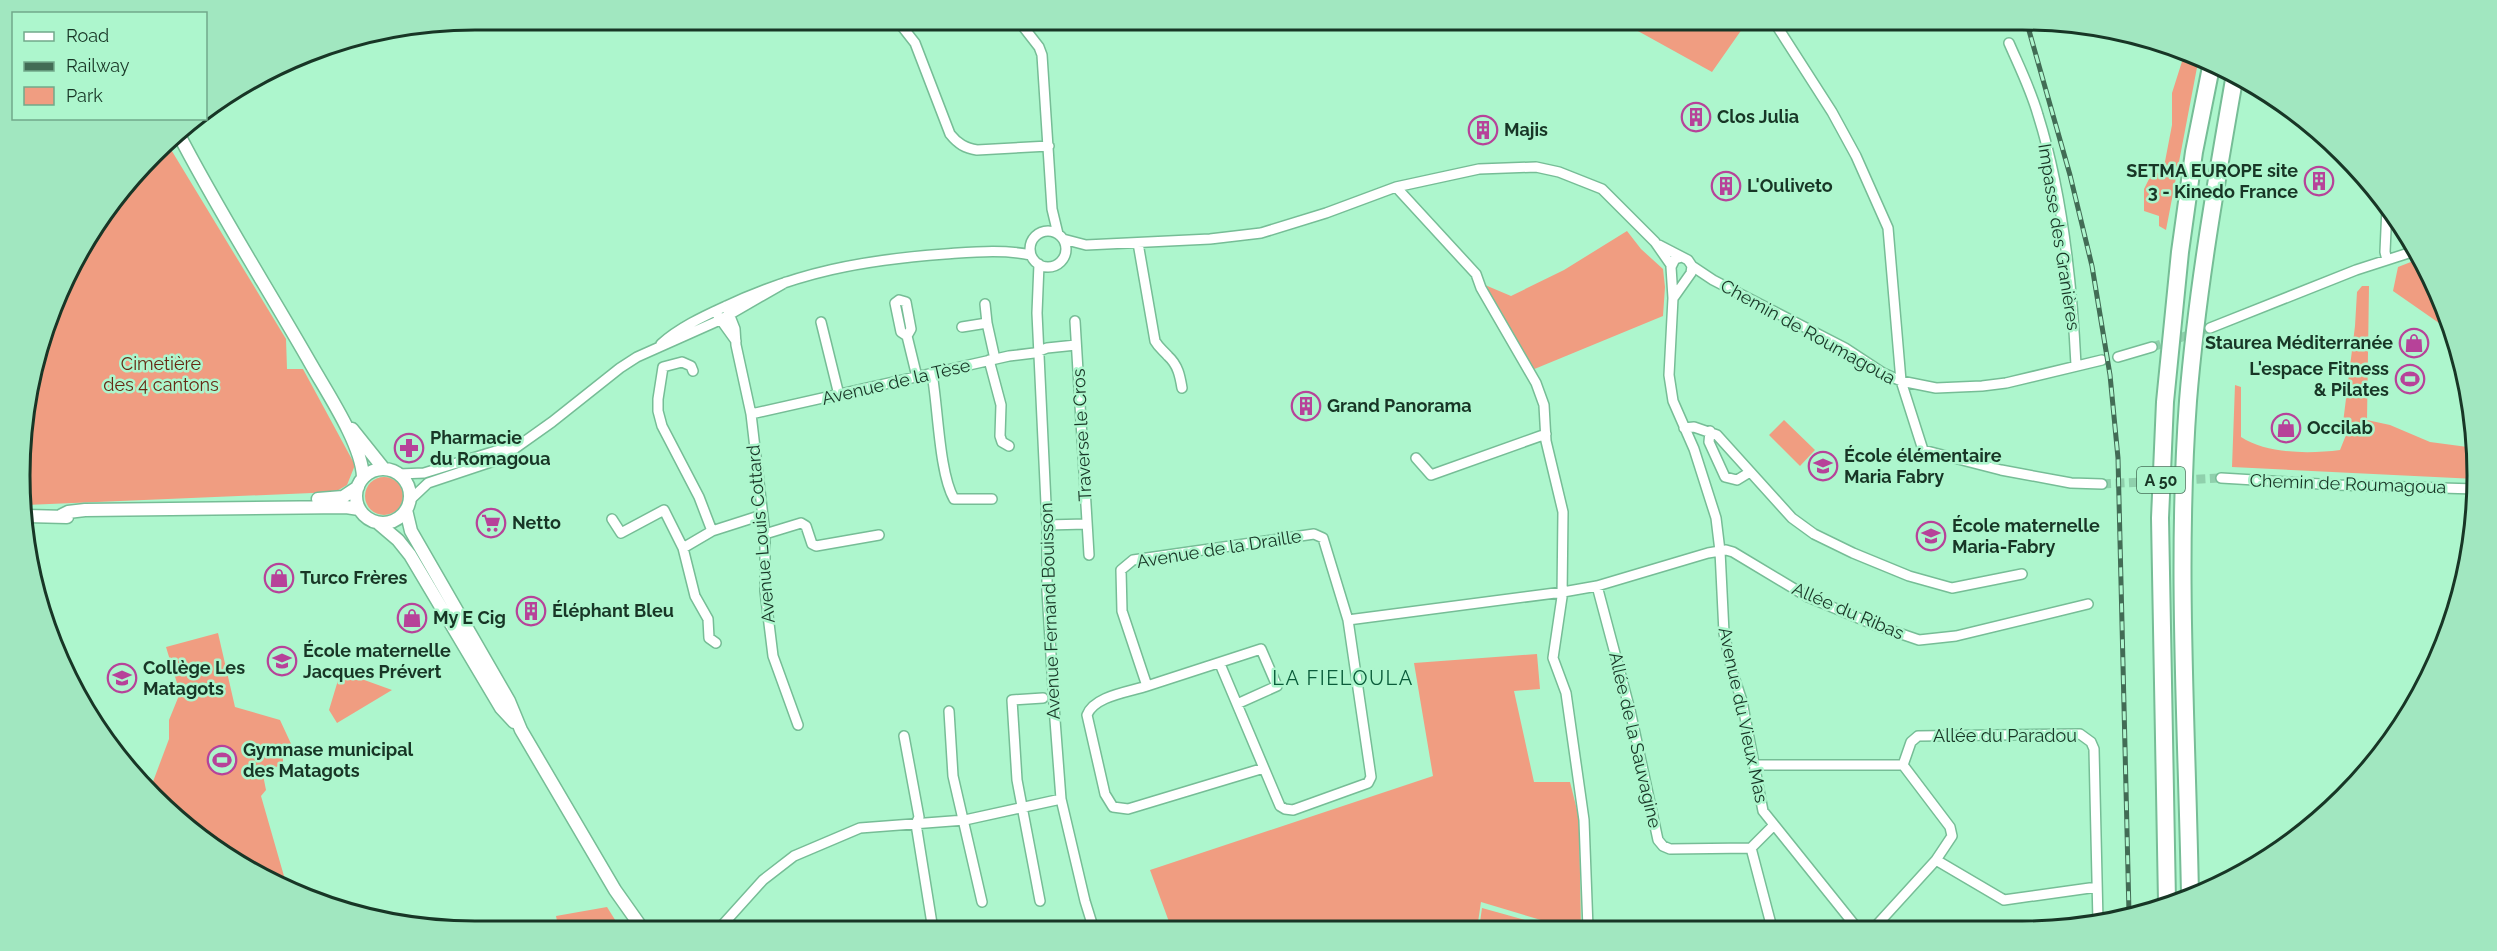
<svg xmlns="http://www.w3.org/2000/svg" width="2497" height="951" font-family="Raleway,sans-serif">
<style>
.green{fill:#f09d81}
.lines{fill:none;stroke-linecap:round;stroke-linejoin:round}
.street-tunnel{stroke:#8fd0ac;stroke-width:9;stroke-dasharray:9 4.5;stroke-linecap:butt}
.street-casing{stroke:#76bd96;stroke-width:12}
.secondary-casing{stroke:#76bd96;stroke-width:15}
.highway-casing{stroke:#76bd96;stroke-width:20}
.street{stroke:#fff;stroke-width:9}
.secondary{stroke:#fff;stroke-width:12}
.highway{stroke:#fff;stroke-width:16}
.rail-casing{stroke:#426c55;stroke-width:5}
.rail{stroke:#adf6cd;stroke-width:3;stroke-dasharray:9;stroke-linecap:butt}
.labels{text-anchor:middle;stroke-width:5;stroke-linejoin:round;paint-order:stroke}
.shield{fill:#adf6cd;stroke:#457058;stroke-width:1.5}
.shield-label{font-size:16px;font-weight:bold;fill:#183626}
.poi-label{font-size:18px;font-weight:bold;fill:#183626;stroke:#adf6cd;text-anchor:start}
.street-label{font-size:18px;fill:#183626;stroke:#adf6cd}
.park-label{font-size:18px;fill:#662914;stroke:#adf6cd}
.neighbourhood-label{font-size:20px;letter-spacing:1.5px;fill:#0a5c3a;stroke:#adf6cd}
.rim{fill:none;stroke:#183626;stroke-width:3}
</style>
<rect width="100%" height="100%" fill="#adf6cd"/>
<!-- green -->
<path class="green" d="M1618 20H1743L1747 22 1712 72Z
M2185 52 2199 57 2166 230 2159 226V216L2144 211V189L2151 175 2163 172 2172 125V93Z
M167 143 286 339 287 369H303L355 465 347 485 335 492 26 505 23 416 44 329 80 248Z
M1627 231 1641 249 1663 269 1665 287 1663 316 1532 370 1485 285 1511 296 1564 270Z
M2421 258 2438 295 2442 312 2446 313 2454 331 2449 330 2393 291 2398 267Z
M2362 286H2369L2367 420 2390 425 2430 442 2475 448 2476 479 2232 467 2235 385 2241 387V437C2267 454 2309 454 2340 450L2346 435 2343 423 2355 326 2357 292Z
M1784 420 1815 450 1800 466 1769 435Z
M365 496a19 19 0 1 1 38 0a19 19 0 1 1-38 0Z
M218 633 235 707 280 720 293 748 283 753V763L263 775 266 790 261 796 288 890 274 885 198 837 151 787 169 739V720L180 693 166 647Z
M1537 654 1540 689 1514 691 1534 782H1570L1579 818 1581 929H1571L1481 902 1477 929 1172 930 1150 870 1433 776 1414 663Z
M345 673 392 690 337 723 329 710 339 677Z
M607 907 622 931H559L556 916Z
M1482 908 1557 929H1479Z"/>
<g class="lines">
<!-- street-tunnel -->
<path class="street-tunnel" d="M2152 347 2210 328
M2102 484 2221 478"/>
<!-- street casing -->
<g class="street-casing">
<path id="street" d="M897 20 915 43 950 134C958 144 965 148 977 150L1049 146
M1018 20 1039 47 1042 55 1052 209 1058 234
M1773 20 1832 112 1856 156 1888 228 1901 381 1923 450 2001 470 2071 483 2102 484
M2009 43C2019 66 2031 90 2038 115 2063 194 2072 283 2076 365
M1396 187 1476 274 1481 288 1536 383 1544 405 1546 441 1563 512 1562 597 1553 658 1566 693 1584 820 1588 929
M2387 207 2385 252 2387 260
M1030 249a18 18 0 1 1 36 0a18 18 0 1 1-36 0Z
M1063 239 1086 245 1210 239 1261 233 1326 213 1396 187 1479 169 1536 167 1559 172 1602 189 1655 242 1671 265
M1138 243 1155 341C1159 348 1163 350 1168 356 1178 365 1180 376 1182 388
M1659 245 1688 260 1692 266 1713 280 1845 348 1883 373 1901 381 1936 388 1982 386 2006 383 2102 360
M1682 257 1675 259 1671 267 1673 298 1669 375 1673 401 1694 449 1716 518 1720 551 1724 633 1732 671 1742 701 1763 811 1857 928
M1039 264 1037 313 1047 525V591L1055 720 1061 799 1085 901 1094 930
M1674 297 1691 273 1692 266
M985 304 987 323 995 359
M726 306 735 329 736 345 751 414 765 534V591L773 656 798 725
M718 316 736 341
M1075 321 1089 555
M821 322 839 395
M962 327 987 323
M2210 328 2356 270 2418 250
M907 336 901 332 895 303 899 300 906 302 911 329 907 336 917 377
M661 344C679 328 702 317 724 307 798 272 863 260 945 254 974 252 1002 249 1031 255
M2118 357 2152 347
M989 360 1001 405 1000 436 1002 442 1009 446
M693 371 691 366 682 362 663 367 658 399V411L662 426 699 497 712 531
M932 374C938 406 939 473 954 499H992
M751 414 1009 356 1034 353 1047 348 1076 345
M1684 428 1694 427 1717 435 1792 518 1814 534 1853 553 1909 576 1952 588 2022 574
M1710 431 1709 442 1725 477 1737 480 1750 472
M1416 458 1431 475 1546 434
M399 474 424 473 512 446
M2221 478 2337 485 2476 489
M410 500 428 483 500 459 552 422 620 368 637 357 720 320 786 282
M612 519 621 533 664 510 683 548
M1047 525 1086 524
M765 534 801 523 806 526 812 544 816 546 879 535
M1597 586 1630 710 1658 840 1663 846 1670 849 1751 848 1773 826
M1348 620 1563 592 1597 586 1708 553 1726 550 1733 552 1808 597 1875 625 1919 640 1956 636 2088 604
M716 643 709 638 708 619 695 596 683 548 712 531 762 515
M1220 664C1240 711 1260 758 1280 806L1285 809 1293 810 1368 783 1371 777 1348 620 1323 538 1314 534 1133 560 1121 570 1122 611 1147 686 1261 649 1277 686 1237 704
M1147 686C1129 692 1094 696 1087 715L1105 794 1113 807 1128 809 1264 768
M949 711 953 776 982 902
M904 736 919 817 916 824 933 930
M1754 765H1903L1911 742 1918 736 2080 734 2091 742 2094 749 2098 922
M1751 848 1772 928
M1936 860 2004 900 2097 887
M1040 901 1017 780 1012 700 1043 698
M1874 928 1936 860 1952 836 1950 827 1903 765
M717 931 763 880 794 856 860 828 965 820 1061 799"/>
</g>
<!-- secondary casing -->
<g class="secondary-casing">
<path id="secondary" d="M177 131C218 211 267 287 312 366 328 394 362 445 363 477
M352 429 384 469
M356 496a27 27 0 1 1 54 0a27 27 0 1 1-54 0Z
M318 499 343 497 358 487
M406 510 411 531 509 701 521 730 615 890 644 931
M62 515 68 512 85 510 346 507 359 509
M27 516 67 517
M378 523 398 540 410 555 501 708 514 722"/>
</g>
<!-- highway casing -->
<g class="highway-casing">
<path id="highway" d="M2190 895C2187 731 2176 564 2188 401 2197 290 2216 183 2235 74
M2167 902 2160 518 2165 402 2180 252 2194 152 2212 62"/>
</g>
<!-- street -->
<use href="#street" class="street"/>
<!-- secondary -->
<use href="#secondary" class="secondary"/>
<!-- highway -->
<use href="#highway" class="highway"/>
<!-- rail casing -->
<g class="rail-casing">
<path id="rail" d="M2026 20 2070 175 2092 266 2110 375 2118 458 2129 913"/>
</g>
<!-- rail -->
<use href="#rail" class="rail"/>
</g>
<!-- icons -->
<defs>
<g id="building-ring" transform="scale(1.5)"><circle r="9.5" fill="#adf6cd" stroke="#b74299" stroke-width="1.5"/><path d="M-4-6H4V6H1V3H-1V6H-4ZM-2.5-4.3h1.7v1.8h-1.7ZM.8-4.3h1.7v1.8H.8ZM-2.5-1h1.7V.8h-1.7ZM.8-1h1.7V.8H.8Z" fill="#b74299"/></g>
<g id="shop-ring" transform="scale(1.5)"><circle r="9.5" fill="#adf6cd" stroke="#b74299" stroke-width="1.5"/><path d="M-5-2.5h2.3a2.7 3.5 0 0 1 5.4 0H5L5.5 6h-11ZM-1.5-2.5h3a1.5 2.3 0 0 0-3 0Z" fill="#b74299"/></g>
<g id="stadium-ring" transform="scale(1.5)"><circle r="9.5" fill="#adf6cd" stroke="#b74299" stroke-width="1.5"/><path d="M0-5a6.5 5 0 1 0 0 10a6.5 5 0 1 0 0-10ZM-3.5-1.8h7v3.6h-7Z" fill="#b74299"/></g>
<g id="pharmacy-ring" transform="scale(1.5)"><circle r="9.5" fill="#adf6cd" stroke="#b74299" stroke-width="1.5"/><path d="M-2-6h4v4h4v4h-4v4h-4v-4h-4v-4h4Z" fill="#b74299"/></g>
<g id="school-ring" transform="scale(1.5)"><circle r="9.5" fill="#adf6cd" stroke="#b74299" stroke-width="1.5"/><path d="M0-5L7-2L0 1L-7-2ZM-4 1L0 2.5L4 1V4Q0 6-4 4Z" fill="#b74299"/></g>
<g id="supermarket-ring" transform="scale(1.5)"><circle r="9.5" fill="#adf6cd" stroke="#b74299" stroke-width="1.5"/><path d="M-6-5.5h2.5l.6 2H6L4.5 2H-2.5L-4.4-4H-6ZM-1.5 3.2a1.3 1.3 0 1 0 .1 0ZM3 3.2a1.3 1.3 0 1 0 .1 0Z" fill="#b74299"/></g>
</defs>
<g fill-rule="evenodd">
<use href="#building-ring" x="1696" y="117"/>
<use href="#building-ring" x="1483" y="130"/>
<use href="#building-ring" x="2319" y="181"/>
<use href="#building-ring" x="1726" y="186"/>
<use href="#shop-ring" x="2414" y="343"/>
<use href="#stadium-ring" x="2410" y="379"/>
<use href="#building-ring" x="1306" y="406"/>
<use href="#shop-ring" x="2286" y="428"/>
<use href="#pharmacy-ring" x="409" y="448"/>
<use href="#school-ring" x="1823" y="466"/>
<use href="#supermarket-ring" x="491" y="523"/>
<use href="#school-ring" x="1931" y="536"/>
<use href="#shop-ring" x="279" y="578"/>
<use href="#building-ring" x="531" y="611"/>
<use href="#shop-ring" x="412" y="618"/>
<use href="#school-ring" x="282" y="661"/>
<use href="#school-ring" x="122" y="678"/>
<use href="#stadium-ring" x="222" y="760"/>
</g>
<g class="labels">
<!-- shield labels -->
<rect class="shield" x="2137" y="467" width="48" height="26" rx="4.5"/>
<g class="shield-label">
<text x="2161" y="486">A 50</text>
</g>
<!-- poi labels -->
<g class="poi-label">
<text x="1717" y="123">Clos Julia</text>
<text x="1504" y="136">Majis</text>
<text x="2298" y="177" text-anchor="end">SETMA EUROPE site<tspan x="2298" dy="21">3 - Kinedo France</tspan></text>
<text x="1747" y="192">L'Ouliveto</text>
<text x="2393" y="349" text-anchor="end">Staurea Méditerranée</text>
<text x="2389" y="375" text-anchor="end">L'espace Fitness<tspan x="2389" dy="21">&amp; Pilates</tspan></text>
<text x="1327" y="412">Grand Panorama</text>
<text x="2307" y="434">Occilab</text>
<text x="430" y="444">Pharmacie<tspan x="430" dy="21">du Romagoua</tspan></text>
<text x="1844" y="462">École élémentaire<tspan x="1844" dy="21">Maria Fabry</tspan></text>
<text x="512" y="529">Netto</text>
<text x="1952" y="532">École maternelle<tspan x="1952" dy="21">Maria-Fabry</tspan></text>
<text x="300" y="584">Turco Frères</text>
<text x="552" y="617">Éléphant Bleu</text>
<text x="433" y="624">My E Cig</text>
<text x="303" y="657">École maternelle<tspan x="303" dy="21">Jacques Prévert</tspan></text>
<text x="143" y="674">Collège Les<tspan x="143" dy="21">Matagots</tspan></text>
<text x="243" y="756">Gymnase municipal<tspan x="243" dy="21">des Matagots</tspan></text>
</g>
<!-- street labels -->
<g class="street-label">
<text transform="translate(2059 237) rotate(81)" y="6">Impasse des Granières</text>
<text transform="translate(1808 332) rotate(29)" y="6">Chemin de Roumagoua</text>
<text transform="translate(896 382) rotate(-13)" y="6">Avenue de la Tèse</text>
<text transform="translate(1082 435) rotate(-93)" y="6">Traverse le Cros</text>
<text transform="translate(2348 484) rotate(2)" y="6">Chemin de Roumagoua</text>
<text transform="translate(761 534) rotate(-95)" y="6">Avenue Louis Cottard</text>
<text transform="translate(1219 549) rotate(-9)" y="6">Avenue de la Draille</text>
<text transform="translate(1050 611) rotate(-92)" y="6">Avenue Fernand Bouisson</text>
<text transform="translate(1848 611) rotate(23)" y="6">Allée du Ribas</text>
<text transform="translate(1743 715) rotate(78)" y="6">Avenue du Vieux Mas</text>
<text x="2005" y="742">Allée du Paradou</text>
<text transform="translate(1635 740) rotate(77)" y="6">Allée de la Sauvagine</text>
</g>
<!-- park labels -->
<g class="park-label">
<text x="161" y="370">Cimetière<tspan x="161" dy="21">des 4 cantons</tspan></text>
</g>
<!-- neighbourhood labels -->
<g class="neighbourhood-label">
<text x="1343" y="685">LA FIELOULA</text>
</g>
</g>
<!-- crop -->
<path d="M0 0H2497V951H0ZM475 30H2022A445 445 0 0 1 2467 475V476A445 445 0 0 1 2022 921H475A445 445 0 0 1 30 476V475A445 445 0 0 1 475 30Z" fill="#a1e7c0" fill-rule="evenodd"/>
<path class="rim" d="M475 30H2022A445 445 0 0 1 2467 475V476A445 445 0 0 1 2022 921H475A445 445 0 0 1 30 476V475A445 445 0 0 1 475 30Z"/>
<!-- legend -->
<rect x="12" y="12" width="195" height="108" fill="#adf6cd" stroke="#71a98a" stroke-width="1.5"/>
<rect x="24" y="32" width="30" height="9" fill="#ffffff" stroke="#71a98a" stroke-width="1.5"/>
<text x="66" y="42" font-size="18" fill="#183626">Road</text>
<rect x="24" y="62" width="30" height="9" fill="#426c55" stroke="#71a98a" stroke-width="1.5"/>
<text x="66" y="72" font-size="18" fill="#183626">Railway</text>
<rect x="24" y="87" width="30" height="18" fill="#f09d81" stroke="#71a98a" stroke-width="1.5"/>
<text x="66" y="102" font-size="18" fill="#183626">Park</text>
</svg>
